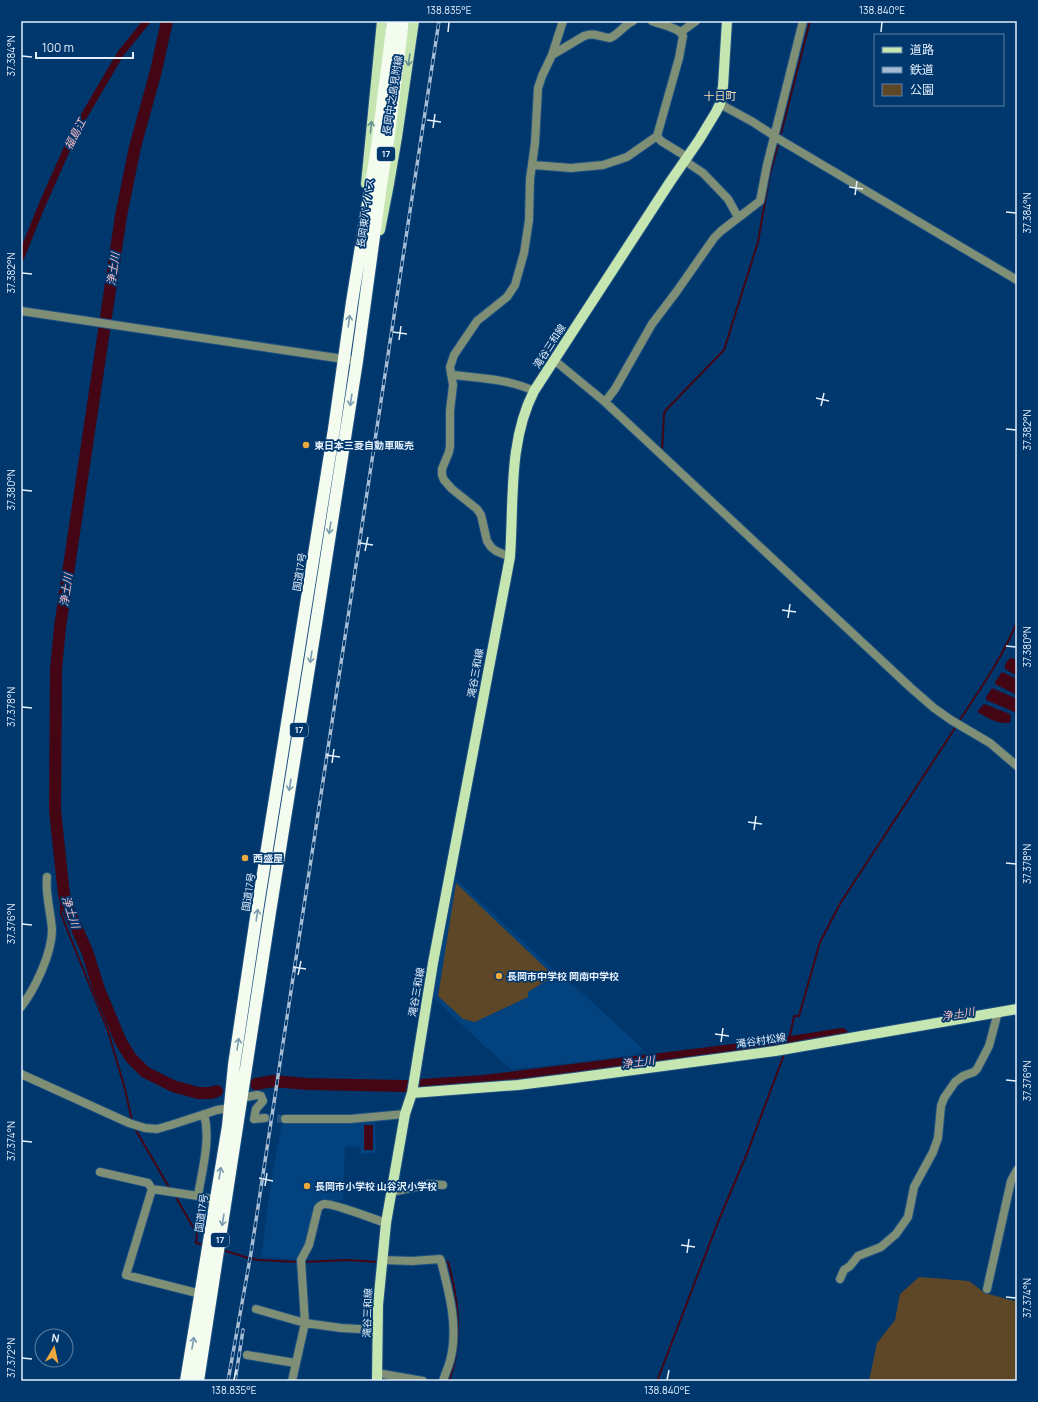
<svg xmlns="http://www.w3.org/2000/svg" width="1038" height="1402" font-family="Manrope,'Noto Sans JP',sans-serif">
<style>
.built{fill:#02427e}
.green{fill:#5e4727}
.water{fill:#440615}
.lines{fill:none;stroke-linecap:round;stroke-linejoin:round}
.stream{stroke:#440615;stroke-width:2}
.canal{stroke:#440615;stroke-width:7}
.river{stroke:#440615;stroke-width:12}
.minor-tunnel{stroke:#225382;stroke-width:8;stroke-dasharray:8 4;stroke-linecap:butt}
.minor-casing{stroke:#205181;stroke-width:10}
.major-casing{stroke:#205181;stroke-width:12}
.highway-casing{stroke:#205181;stroke-width:14}
.minor{stroke:#7f8f76;stroke-width:8}
.major{stroke:#c5e5b1;stroke-width:10}
.highway{stroke:#f4fcf0;stroke-width:12}
.rail-casing{stroke:#a5bcd4;stroke-width:3.5}
.rail{stroke:#00376d;stroke-width:2;stroke-dasharray:6;stroke-linecap:butt}
.oneway{stroke:#628e8f}
.oneway2{stroke:#7a9aae}
.ticks{fill:none;stroke:#e4effc;stroke-width:1.5}
.poi-dot{fill:#eea83c;stroke:#00376d;stroke-width:1.5}
.labels{text-anchor:middle;stroke-width:3.5;stroke-linejoin:round;paint-order:stroke}
.shield{fill:#00376d;stroke:#a0b8d1;stroke-width:1}
.shield-label{font-size:9px;font-weight:bold;fill:#e4effc}
.street-label{font-size:10px;fill:#e4effc;stroke:#00376d}
.poi-label{font-size:10px;font-weight:bold;fill:#e4effc;stroke:#00376d;text-anchor:start}
.neighbourhood-label{font-size:11px;fill:#f8dab4;stroke:#00376d}
.water-label{font-size:11px;font-style:italic;fill:#fdbec3;stroke:#00376d}
.neatline{fill:none;stroke:#e4effc;stroke-width:1.5}
.ticks-label{font-size:10px;text-anchor:middle;fill:#e4effc}
</style>
<rect width="100%" height="100%" fill="#00376d"/>
<!-- built -->
<path class="built" d="M455 878 557 973 579 990 643 1049 635 1055 537 1067 511 1069 483 1045 433 997Z
M375 1119 376 1153 361 1154V1147L345 1146 343 1201 319 1199 305 1247 299 1259 261 1257 273 1169 282 1123Z"/>
<!-- green -->
<path class="green" d="M456 883 554 976 528 992V997L475 1022 463 1019 438 996Z
M919 1277 969 1281 985 1293 1014 1301 1017 1298V1381H869L877 1343 895 1320 900 1294Z"/>
<!-- water -->
<path class="water" d="M1011 658 1017 660V676L1005 669V664L1009 659Z
M1002 672 1017 679V695L995 684V682Z
M992 688 1017 699V713L986 700V697Z
M984 704 1010 714 1011 720 1009 723C997 724 988 718 977 712Z
M364 1125H373V1150H364Z"/>
<g class="lines">
<!-- stream -->
<path class="stream" d="M780 137 810 21
M662 451 664 414 665 411 724 350 758 242 769 178 779 141
M959 721C981 688 1002 658 1017 622
M64 895 61 901V914L108 1031 125 1089 132 1121
M788 1045 794 1016H799L820 942 841 902 957 725
M134 1127 170 1189
M174 1194 197 1234 196 1243 205 1245
M223 1250 248 1258 258 1260 299 1262
M303 1262 348 1260 378 1262
M443 1262H448C459 1301 464 1342 449 1381
M657 1381 718 1222 748 1151 785 1052"/>
<!-- canal -->
<path class="canal" d="M21 257 42 205 74 133 121 53 147 21"/>
<!-- river -->
<path class="river" d="M167 21 156 71 135 147 121 216 60 627 56 670 55 810 64 895 69 911 87 951 99 989 121 1042 131 1058 145 1072 173 1086 198 1093H211L217 1091
M256 1084 273 1081 307 1084 405 1086 484 1081 772 1045 842 1034"/>
<!-- minor-tunnel -->
<path class="minor-tunnel" d="M265 1118 285 1119"/>
<!-- minor casing -->
<g class="minor-casing">
<path id="minor" d="M681 32 696 21
M552 55 584 36C594 32 600 37 610 38 619 34 624 25 633 21
M720 104 753 122 782 141 1017 280
M657 136 661 141 687 157
M685 161 703 173 728 199 738 217
M533 165 571 168 603 165 627 157 657 136 679 58 683 36C679 27 661 25 652 21
M21 311 357 361
M554 360 605 402 911 688 934 708 951 720 990 743 1017 766
M453 375C479 378 509 379 534 391
M605 402 615 389 652 324 677 291 714 238 721 231 760 201 767 165 803 21
M510 557 496 551 491 547 487 541 481 515 477 509 452 489 444 480 442 475V469L449 452 450 446V411L453 385 450 367 454 355 477 321 507 297 515 285 524 253 529 220 530 179 535 143 538 88 542 76 552 55 563 21
M21 1007C35 989 52 953 52 930 51 912 45 895 47 877
M21 1074 129 1123 145 1128 157 1129 171 1125 217 1110 230 1108
M242 1098 257 1095 261 1096 263 1101 256 1109 254 1119 265 1118
M285 1119H350L405 1114
M100 1172 148 1183 152 1189 126 1275 201 1294
M152 1189 198 1196C202 1170 211 1140 204 1114
M392 1192 429 1184 443 1185
M198 1196 215 1200
M382 1260 412 1261 440 1259 441 1261C449 1292 459 1328 450 1361 448 1368 445 1374 443 1381
M840 1279 844 1270 850 1266 858 1256 881 1247 889 1240 896 1234 908 1217 914 1187 933 1152 938 1138 941 1106 944 1098 955 1082 963 1076 974 1072 977 1069 989 1046 998 1012
M987 1289 1011 1181 1017 1170
M256 1309 305 1323 341 1328 378 1330
M247 1355 295 1363
M377 1373 423 1381
M292 1381 305 1323 301 1260 309 1245 318 1208C321 1205 320 1205 324 1204 334 1203 373 1219 386 1223"/>
</g>
<!-- major casing -->
<g class="major-casing">
<path id="major" d="M366 184 382 21
M380 230 389 184 397 137 414 21
M412 1093 518 1085 574 1078 775 1051 1017 1009
M377 1381 378 1305 386 1223 405 1114 412 1093 433 963 510 557C514 501 508 442 534 391L670 182 699 140 716 112 720 104 723 86 727 21"/>
</g>
<!-- highway casing -->
<g class="highway-casing">
<path id="highway" d="M186 1381 228 1126 234 1065 257 911 334 429 352 302 377 147 393 21
M198 1381 270 912 316 624 357 361 381 185 389 134 403 21"/>
</g>
<!-- minor -->
<use href="#minor" class="minor"/>
<!-- major -->
<use href="#major" class="major"/>
<!-- highway -->
<use href="#highway" class="highway"/>
<!-- rail casing -->
<g class="rail-casing">
<path id="rail" d="M228 1381 251 1253 439 21
M235 1381 243 1330"/>
</g>
<!-- rail -->
<use href="#rail" class="rail"/>
</g>
<!-- one-way arrows -->
<defs><path id="oneway-shaft" d="M-6 0H5M1.5-3L5.5 0L1.5 3" fill="none" stroke-width="1.6" stroke-linecap="round" stroke-linejoin="round"/></defs>
<g class="oneway">
<use href="#oneway-shaft" transform="translate(409 60) rotate(98)"/>
<use href="#oneway-shaft" transform="translate(371 127) rotate(-84)"/>
</g>
<g class="oneway2">
<use href="#oneway-shaft" transform="translate(349 321) rotate(-82)"/>
<use href="#oneway-shaft" transform="translate(351 400) rotate(99)"/>
<use href="#oneway-shaft" transform="translate(330 528) rotate(99)"/>
<use href="#oneway-shaft" transform="translate(311 657) rotate(99)"/>
<use href="#oneway-shaft" transform="translate(290 785) rotate(99)"/>
<use href="#oneway-shaft" transform="translate(257 915) rotate(-82)"/>
<use href="#oneway-shaft" transform="translate(238 1044) rotate(-81)"/>
<use href="#oneway-shaft" transform="translate(220 1173) rotate(-80)"/>
<use href="#oneway-shaft" transform="translate(223 1220) rotate(99)"/>
<use href="#oneway-shaft" transform="translate(193 1343) rotate(-80)"/>
</g>
<!-- ticks -->
<path class="ticks" d="M448 32 449 22M881 32 882 22M22 56 32 57M427 120 441 122M433 128 435 114M849 187 863 189M855 195 857 181M1006 212 1016 213M22 273 32 274M393 332 407 334M399 340 401 326M816 398 829 401M821 406 824 393M1006 429 1016 430M22 490 32 491M360 543 373 545M365 551 368 537M782 610 796 612M788 618 790 604M1006 646 1016 647M22 707 32 708M326 755 340 757M332 763 334 749M748 822 762 824M754 830 756 816M1006 863 1016 864M22 924 32 925M293 967 306 969M298 975 301 961M715 1034 729 1036M721 1042 723 1028M1006 1080 1016 1081M22 1141 32 1142M259 1178 273 1181M265 1186 267 1173M681 1245 695 1247M687 1253 689 1239M1006 1297 1016 1298M22 1358 32 1359M234 1380 236 1370M667 1380 669 1370"/>
<!-- markers -->
<g class="poi-dot">
<circle cx="306" cy="445" r="4"/>
<circle cx="245" cy="858" r="4"/>
<circle cx="499" cy="976" r="4"/>
<circle cx="307" cy="1186" r="4"/>
</g>
<g class="labels">
<!-- shield labels -->
<g class="shield">
<rect x="377" y="147" width="18" height="14" rx="3"/>
<rect x="290" y="723" width="18" height="14" rx="3"/>
<rect x="211" y="1233" width="18" height="14" rx="3"/>
</g>
<g class="shield-label">
<text x="386" y="157">17</text>
<text x="299" y="733">17</text>
<text x="220" y="1243">17</text>
</g>
<!-- street labels -->
<g class="street-label">
<text transform="translate(392 95) rotate(-81)" y="4">長岡中之島見附線</text>
<text transform="translate(365 213) rotate(-82)" y="4">長岡東バイパス</text>
<text transform="translate(549 346) rotate(-57)" y="4">滝谷三和線</text>
<text transform="translate(299 572) rotate(-81)" y="4">国道17号</text>
<text transform="translate(475 673) rotate(-80)" y="4">滝谷三和線</text>
<text transform="translate(248 892) rotate(-81)" y="4">国道17号</text>
<text transform="translate(416 992) rotate(-80)" y="4">滝谷三和線</text>
<text transform="translate(761 1040) rotate(-8)" y="4">滝谷村松線</text>
<text transform="translate(201 1213) rotate(-82)" y="4">国道17号</text>
<text transform="translate(367 1313) rotate(-88)" y="4">滝谷三和線</text>
</g>
<!-- poi labels -->
<g class="poi-label">
<text x="314" y="449">東日本三菱自動車販売</text>
<text x="253" y="862">西盛屋</text>
<text x="507" y="980">長岡市中学校 岡南中学校</text>
<text x="315" y="1190">長岡市小学校 山谷沢小学校</text>
</g>
<!-- neighbourhood labels -->
<g class="neighbourhood-label">
<text x="720" y="100">十日町</text>
</g>
<!-- water labels -->
<g class="water-label">
<text transform="translate(75 134) rotate(-63)" y="4">福島江</text>
<text transform="translate(113 269) rotate(-82)" y="4">浄土川</text>
<text transform="translate(66 590) rotate(-82)" y="4">浄土川</text>
<text transform="translate(71 912) rotate(72)" y="4">浄土川</text>
<text transform="translate(958 1014) rotate(-9)" y="4">浄土川</text>
<text transform="translate(638 1062) rotate(-7)" y="4">浄土川</text>
</g>
</g>
<!-- border -->
<rect width="1038" height="1402" fill="none" stroke="#00376d" stroke-width="44"/>
<!-- legend -->
<rect x="874" y="34" width="130" height="72" fill="#00376d" stroke="#5b81a6"/>
<rect x="882" y="47" width="20" height="6" fill="#c5e5b1" stroke="#5b81a6"/>
<text x="910" y="54" font-size="12" fill="#e4effc">道路</text>
<rect x="882" y="67" width="20" height="6" fill="#a5bcd4" stroke="#5b81a6"/>
<text x="910" y="74" font-size="12" fill="#e4effc">鉄道</text>
<rect x="882" y="84" width="20" height="12" fill="#5e4727" stroke="#5b81a6"/>
<text x="910" y="94" font-size="12" fill="#e4effc">公園</text>
<!-- north arrow -->
<g transform="translate(54 1348) rotate(9)"><circle r="19" fill="#00376d" stroke="#5b81a6"/>
<path d="M0-3L7 15L0 10L-7 15Z" fill="#eea83c"/>
<text y="-6" font-size="11" font-weight="bold" text-anchor="middle" fill="#e4effc">N</text>
</g>
<!-- scale -->
<path d="M36 52v6h97v-6" fill="none" stroke="#e4effc" stroke-width="2"/>
<text x="42" y="52" font-size="12" fill="#e4effc" stroke="#00376d" stroke-width="3" paint-order="stroke">100 m</text>
<rect x="22" y="22" width="994" height="1358" class="neatline"/>
<g class="ticks-label">
<text x="449" y="14">138.835°E</text>
<text x="882" y="14">138.840°E</text>
<text transform="translate(11 56) rotate(-90)" y="4">37.384°N</text>
<text transform="translate(1027 213) rotate(-90)" y="4">37.384°N</text>
<text transform="translate(11 273) rotate(-90)" y="4">37.382°N</text>
<text transform="translate(1027 430) rotate(-90)" y="4">37.382°N</text>
<text transform="translate(11 490) rotate(-90)" y="4">37.380°N</text>
<text transform="translate(1027 647) rotate(-90)" y="4">37.380°N</text>
<text transform="translate(11 707) rotate(-90)" y="4">37.378°N</text>
<text transform="translate(1027 864) rotate(-90)" y="4">37.378°N</text>
<text transform="translate(11 924) rotate(-90)" y="4">37.376°N</text>
<text transform="translate(1027 1081) rotate(-90)" y="4">37.376°N</text>
<text transform="translate(11 1141) rotate(-90)" y="4">37.374°N</text>
<text transform="translate(1027 1298) rotate(-90)" y="4">37.374°N</text>
<text transform="translate(11 1358) rotate(-90)" y="4">37.372°N</text>
<text x="234" y="1394">138.835°E</text>
<text x="667" y="1394">138.840°E</text>
</g>
</svg>
